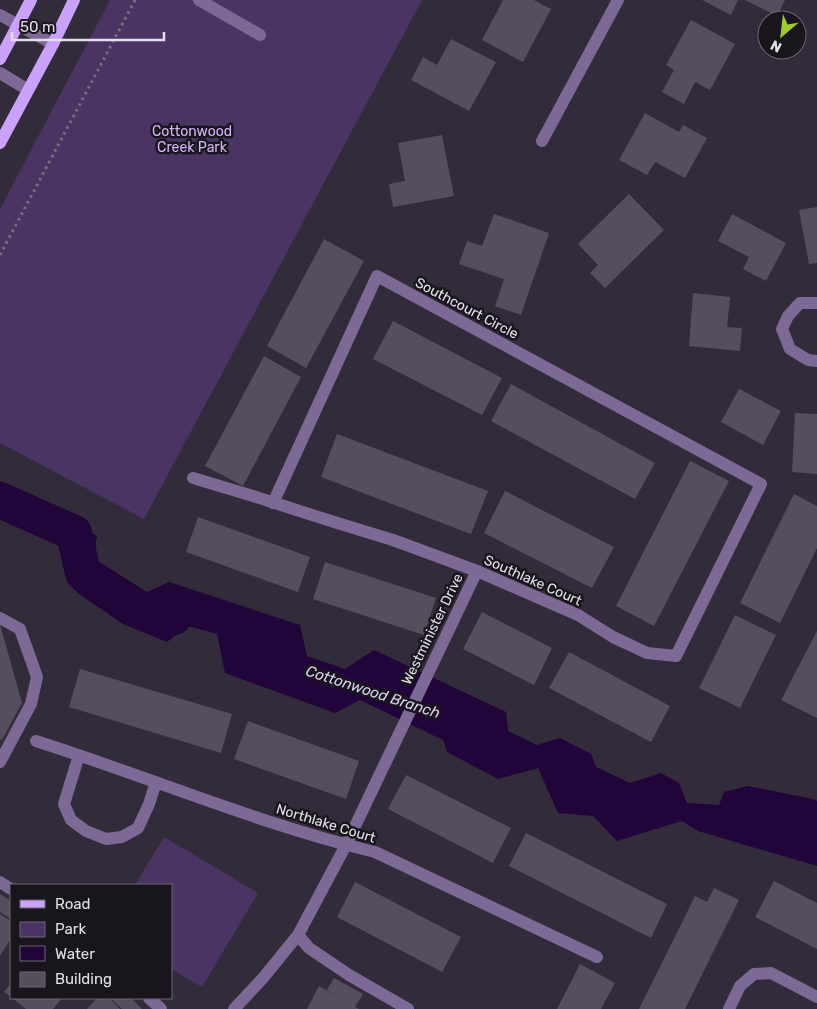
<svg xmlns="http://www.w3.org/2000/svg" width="817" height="1009" font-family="Rubik,sans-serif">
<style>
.green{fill:#4a3464}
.water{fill:#210439}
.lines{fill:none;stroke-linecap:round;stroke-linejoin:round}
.river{stroke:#210439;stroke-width:36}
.building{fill:#544e5d}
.path{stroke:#75707c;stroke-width:3;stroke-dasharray:2.5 4;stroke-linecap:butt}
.minor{stroke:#7c6995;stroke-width:12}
.major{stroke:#caa1fb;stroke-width:12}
.labels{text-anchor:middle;stroke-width:5;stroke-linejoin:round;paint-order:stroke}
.park-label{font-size:14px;fill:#d4b6fb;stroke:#18161c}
.street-label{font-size:14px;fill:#e4e0e9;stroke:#18161c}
.water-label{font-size:15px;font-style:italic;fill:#decff2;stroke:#18161c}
</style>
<rect width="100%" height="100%" fill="#322c3a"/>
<!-- green -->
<path class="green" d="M110 0H422L144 519 0 443V209Z
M164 837 258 893 202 987 171 969V885H135Z"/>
<!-- water -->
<path class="water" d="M0 481 97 536 92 569 96 596 123 603 169 582 300 625 307 656 345 669 374 650 506 712 508 731 537 745 560 738 591 754 596 767 630 783 661 773 679 783 687 803 719 805 724 792 748 786 813 799 817 801V866L698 831 682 821 617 841 593 816 558 813 538 768 498 779 447 752 443 740 360 700 335 713 225 673 217 634 188 626 167 642 123 624 79 594 67 582 77 563 72 546 57 534 0 507Z"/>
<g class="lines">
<!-- river -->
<path class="river" d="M0 500 74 533 83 573 145 612 174 617"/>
</g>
<!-- building -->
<path class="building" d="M503 0H534L551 9 523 62 482 40Z
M702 0H738L731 15Z
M745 0H785L777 16Z
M691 20 735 44 710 90 695 82 684 104 662 92 674 70 666 65Z
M451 39 496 62 469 111 411 80 423 57 437 65Z
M645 113 679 132 683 125 707 138 685 178 655 162 647 175 619 160Z
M442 135 454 196 393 207 389 184 405 181 398 143Z
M629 194 664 230 605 288 590 273 598 265 578 244Z
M817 207V263L809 264 799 210Z
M494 214 549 233 521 315 495 306 504 279 459 264 467 241 482 246Z
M732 214 786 243 766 281 743 269 749 257 718 241Z
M324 239 364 261 306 368 267 346Z
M693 293 730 297 727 327 742 328 740 351 689 346Z
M393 321 502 378 482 415 373 359Z
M264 356 301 377 243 486 205 466Z
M511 384 655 463 635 499 491 421Z
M739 389 781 411 763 445 721 422Z
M795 413 817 414V474L792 472Z
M337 434 488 491 471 534 321 477Z
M690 461 729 481 654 626 616 606Z
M505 491 614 547 592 588 484 533Z
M794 494 817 506V548L780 623 740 603Z
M198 517 310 557 298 592 186 552Z
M325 562 436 598 424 635 313 599Z
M482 612 552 648 534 685 463 649Z
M735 615 776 635 740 708 699 688Z
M0 624 22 703 2 740 0 739Z
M817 631V718L781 700Z
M569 652 670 706 651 742 549 688Z
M80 669 232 714 221 753 69 707Z
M248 721 359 761 346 799 234 759Z
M406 775 511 828 493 863 388 809Z
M526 833 667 904 651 938 509 866Z
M774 881 817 903V949L755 917Z
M355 882 461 937 442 972 337 917Z
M714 888 739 900 685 1009H639L695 896 707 902Z
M0 894 11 901V919L0 912Z
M0 914 11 921V938L0 956Z
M580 964 615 983 601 1009H557Z
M334 978 363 994 355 1007 359 1009H307L319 986 342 999 327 990Z
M11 983V997L4 992Z
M12 998H62L53 1009H26Z
M97 998H109L120 1009H87Z
M110 998H131L142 1009H122Z"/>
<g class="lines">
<!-- path -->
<path class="path" d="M0 255 135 0"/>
<!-- minor -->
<path class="minor" d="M199 0 260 35
M0 15 53 44
M0 73 28 90
M542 141 618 0
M817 303H800L788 316 782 329 790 349 808 360 817 361
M193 478 253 496 334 522 393 540 477 571 578 615 613 637 647 653 676 656 761 484 377 276 273 503
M0 618 20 629 37 677 31 704 0 762
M36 741C149 777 259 824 375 852L597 957
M79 755 64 804 71 820 86 831 106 839 122 837 138 828 149 804 156 782
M0 882 11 889
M298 935 309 948 349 975 408 1009
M149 998 161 1009
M234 1009 263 978 298 935 346 845 477 571
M729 1009 740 986 754 974 771 973 817 997"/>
<!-- major -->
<path class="major" d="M0 59 31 0
M0 143 53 44 74 0"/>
</g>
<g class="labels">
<!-- park labels -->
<g class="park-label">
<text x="192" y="136">Cottonwood<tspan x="192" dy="16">Creek Park</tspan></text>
</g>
<!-- street labels -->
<g class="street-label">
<text transform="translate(467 308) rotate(28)" y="5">Southcourt Circle</text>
<text transform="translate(533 580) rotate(24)" y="5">Southlake Court</text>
<text transform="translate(432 629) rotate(-64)" y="5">Westminister Drive</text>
<text transform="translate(326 823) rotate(17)" y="5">Northlake Court</text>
</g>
<!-- water labels -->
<g class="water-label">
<text transform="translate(373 692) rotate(18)" y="5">Cottonwood Branch</text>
</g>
</g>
<!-- legend -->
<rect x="10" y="884" width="162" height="115" fill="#18161c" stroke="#6a676e"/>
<rect x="20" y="900" width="25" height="8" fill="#caa1fb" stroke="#6a676e"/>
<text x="55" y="909" font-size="15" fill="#e4e0e9">Road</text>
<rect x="20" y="922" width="25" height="15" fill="#4a3464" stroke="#6a676e"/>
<text x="55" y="934" font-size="15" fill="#e4e0e9">Park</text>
<rect x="20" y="946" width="25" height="15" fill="#210439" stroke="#6a676e"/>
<text x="55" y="959" font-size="15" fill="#e4e0e9">Water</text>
<rect x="20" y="972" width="25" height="15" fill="#544e5d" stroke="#6a676e"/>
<text x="55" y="984" font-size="15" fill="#e4e0e9">Building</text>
<!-- north arrow -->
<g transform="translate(782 35) rotate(208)"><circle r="24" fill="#18161c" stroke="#6a676e"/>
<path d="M0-4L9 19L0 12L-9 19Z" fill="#9fca2d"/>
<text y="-8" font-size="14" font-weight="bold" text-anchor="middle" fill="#e4e0e9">N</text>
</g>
<!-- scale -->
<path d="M12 32v8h152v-8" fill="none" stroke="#e4e0e9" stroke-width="2.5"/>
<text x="20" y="32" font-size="15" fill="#e4e0e9" stroke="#18161c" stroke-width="4" paint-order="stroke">50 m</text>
</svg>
